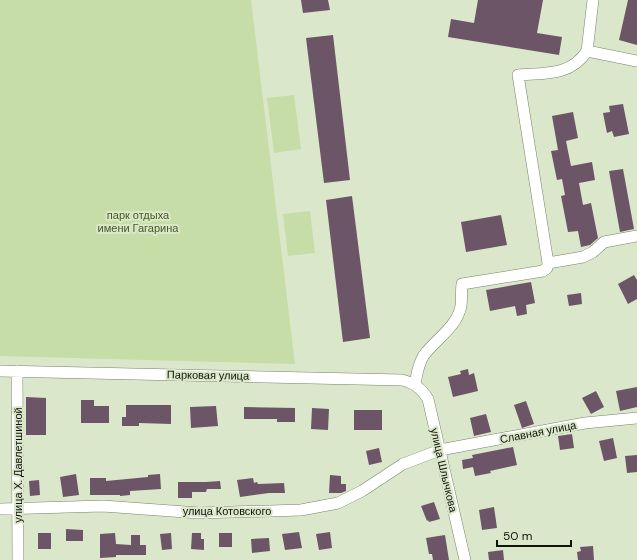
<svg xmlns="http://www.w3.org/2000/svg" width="637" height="560" font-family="'DM Sans',sans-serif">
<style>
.green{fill:#c7dda7}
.building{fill:#6c5566}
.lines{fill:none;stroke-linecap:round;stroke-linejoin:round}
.minor-casing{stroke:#788369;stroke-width:12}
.minor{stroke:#fff;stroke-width:11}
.labels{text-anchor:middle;stroke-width:4;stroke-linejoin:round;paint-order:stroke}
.park-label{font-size:11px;fill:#455a1c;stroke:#dbe7cb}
.street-label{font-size:11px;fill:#0f1309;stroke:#dbe7cb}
</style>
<rect width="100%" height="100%" fill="#dbe7cb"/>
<!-- green -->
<path class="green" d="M0 0H251L295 364 0 356Z
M294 95 301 149 274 153 267 98Z
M310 211 315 253 288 256 283 214Z"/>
<!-- building -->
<path class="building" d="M301 0H328L330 10 303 13Z
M478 0H543L537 33 562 37 559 55 448 37 451 19 474 23Z
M628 0H637V45L619 40Z
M333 35 350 180 324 183 306 38Z
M623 104 629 134 614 137 612 131 607 133 603 113 610 112 609 106Z
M573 112 578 138 566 141 571 166 592 162 595 180 579 183 583 205 591 203 598 238 590 245 581 247 578 231 568 232 561 196 565 195 562 179 557 180 551 151 558 150 552 116Z
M623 169 634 229 620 232 609 171Z
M352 196 370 338 343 342 326 200Z
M501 215 507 245 466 252 461 222Z
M634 275 637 280V299L628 304 618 284Z
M531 282 535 303 526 305 527 314 517 316 515 306 490 311 486 290Z
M581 293 582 304 569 306 567 295Z
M468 369 469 375 474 373 478 391 453 397 448 377 461 374 460 371Z
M637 387V407L620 411 616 391Z
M596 391 604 407 591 414 582 398Z
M26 397 46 398V435H26Z
M81 400H94V406H109V423H81Z
M526 401 534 424 522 428 514 405Z
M126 405H171V424L139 423V426H122V417H126Z
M216 406 218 426 191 428 190 407Z
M244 407 295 408V422H277V419H244Z
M312 408 329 409 328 430 311 429Z
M354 410H382V430H354Z
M486 414 491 432 474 436 470 418Z
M572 434 574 448 560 450 558 436Z
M613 438 617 458 604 461 599 441Z
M513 447 517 465 490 471 491 473 475 476 473 467 463 469 462 460 473 458 472 455Z
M379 448 382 462 369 465 366 451Z
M637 455V472L627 473 625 456Z
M76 474 79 495 63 497 60 477Z
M160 474 161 489 130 491V495L120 496V495H90V478H106V481L148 477V475Z
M330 475 341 476V484H346V491L341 493H329Z
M253 478 254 483 257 482 258 484 284 483 285 493H269L240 497 237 480Z
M39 480 40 495 30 496 29 481Z
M220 481 221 489H207L206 492H192V498H178V482H206Z
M434 502 440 519 429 522 428 520 427 521 421 506Z
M494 507 497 528 482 530 479 510Z
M66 529 83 530V541H66Z
M299 532 302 548 285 550 282 534Z
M330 532 332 548 319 550 316 534Z
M38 533H51V549H38Z
M115 533 116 544 131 545V535H140V545H146V555H116V557L100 558V534Z
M171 533 172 549 162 550 160 534Z
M192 533H201V539H204V550L191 549Z
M219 533H232V547H219Z
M445 535 449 560H433L432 554H429L426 538Z
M269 538 270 551 252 553 251 539Z
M593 546 594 560H578L577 552 581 551 580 547Z
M503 550 504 560H489L488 552Z"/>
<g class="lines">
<!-- minor casing -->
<g class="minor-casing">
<path id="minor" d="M587 51 593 0
M548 263 583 257 593 252 604 242 637 236
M0 371 402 380C414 383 421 388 428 399L465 560
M17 371 18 560
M415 384C417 374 418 364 424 355 436 339 457 327 461 306 462 299 461 291 462 284L543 271 547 268 548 263 518 75C545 73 571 76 587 51L637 61
M0 509 103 506 199 513 301 510 338 503 362 491 403 464 440 450 585 423 637 418"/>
</g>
<!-- minor -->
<use href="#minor" class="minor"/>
</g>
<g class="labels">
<!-- park labels -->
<g class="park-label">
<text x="138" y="219">парк отдыха<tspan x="138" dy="13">имени Гагарина</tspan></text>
</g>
<!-- street labels -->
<g class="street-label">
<text transform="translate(208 375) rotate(1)" y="4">Парковая улица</text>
<text transform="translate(538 432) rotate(-11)" y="4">Славная улица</text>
<text transform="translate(18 465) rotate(-90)" y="4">улица Х. Давлетшиной</text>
<text transform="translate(444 470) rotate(77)" y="4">улица Шлычкова</text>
<text x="227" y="515">улица Котовского</text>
</g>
</g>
<!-- scale -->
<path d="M497 540v6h74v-6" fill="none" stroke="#0f1309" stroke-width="2"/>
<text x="503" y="540" font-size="12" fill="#0f1309" stroke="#dbe7cb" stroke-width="3" paint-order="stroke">50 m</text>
</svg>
